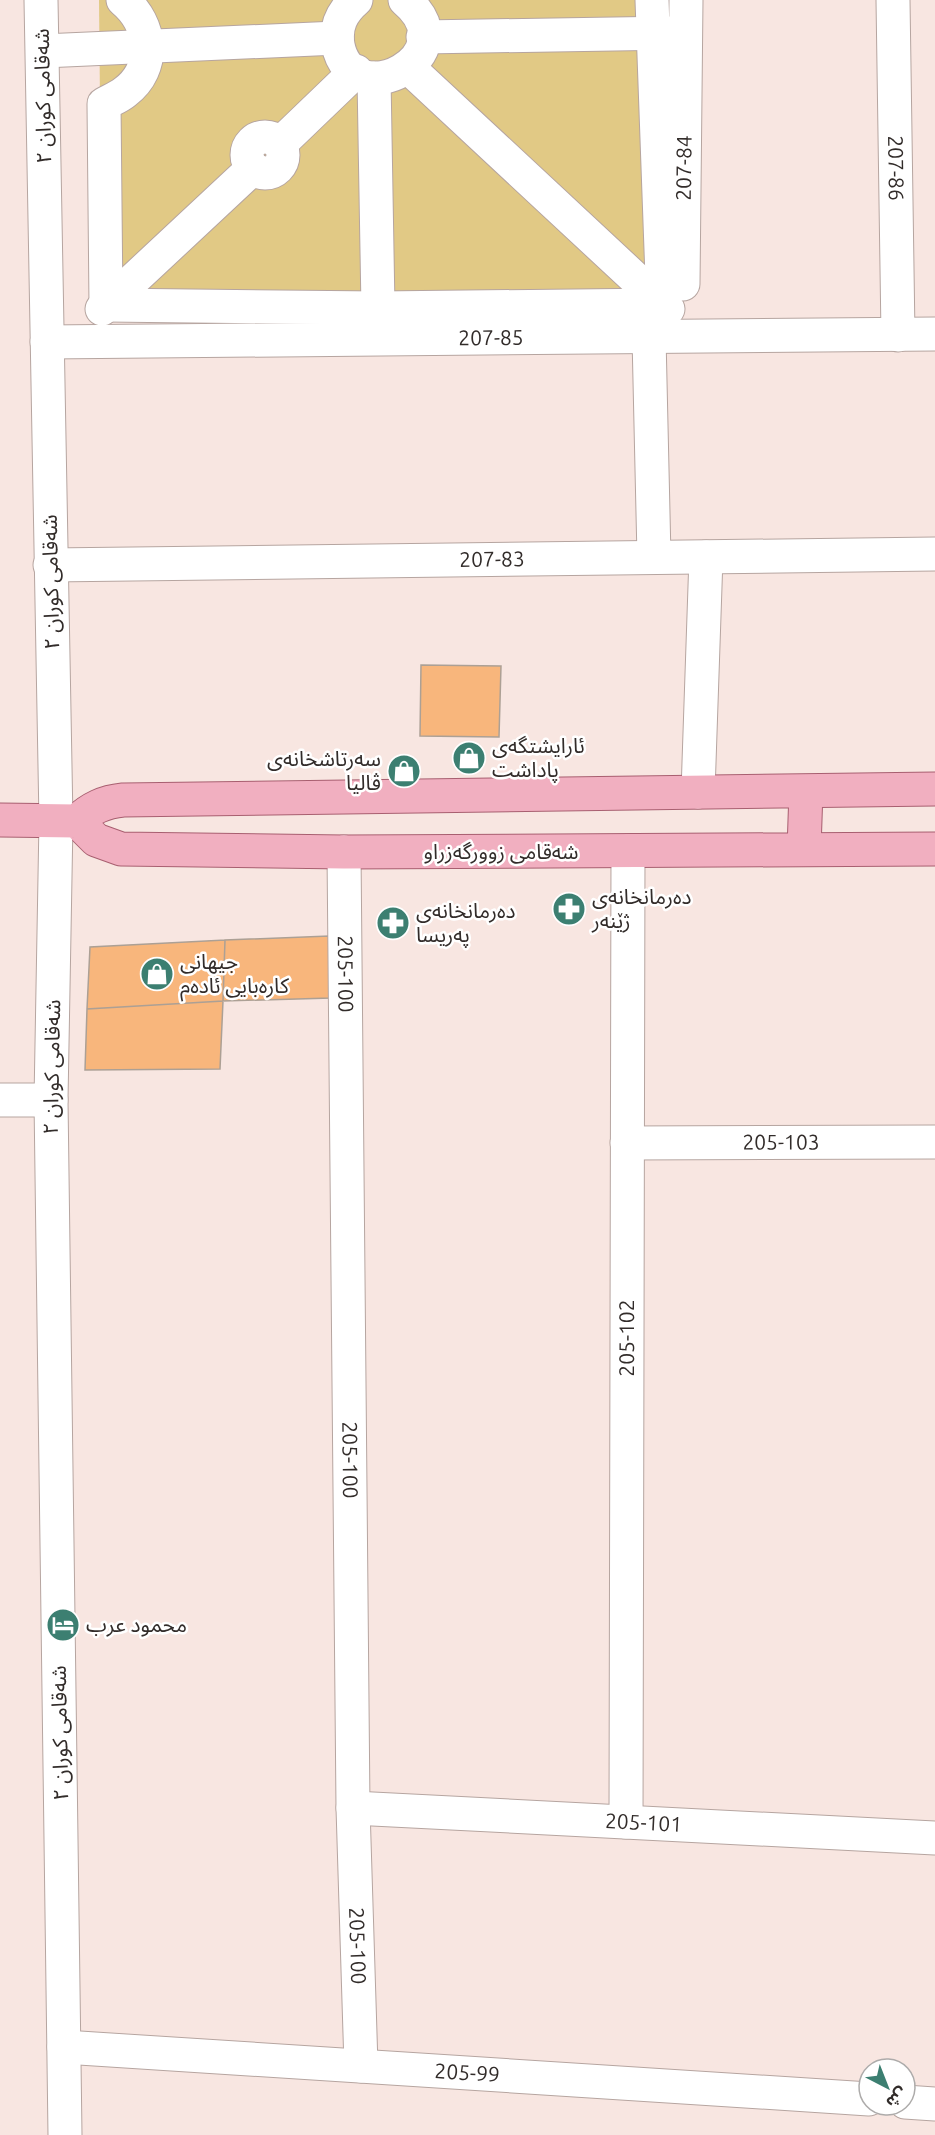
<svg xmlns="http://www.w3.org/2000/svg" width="935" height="2135" font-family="Ubuntu,'Noto Sans Arabic',sans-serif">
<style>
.green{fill:#e1c985}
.building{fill:#f8b67c;stroke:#aca095;stroke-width:1.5}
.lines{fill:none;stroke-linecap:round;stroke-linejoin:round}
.minor-casing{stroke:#b6a5a0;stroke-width:35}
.major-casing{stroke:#a85f70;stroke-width:35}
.minor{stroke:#fff;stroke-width:33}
.major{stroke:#f1afc0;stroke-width:33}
.labels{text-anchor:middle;stroke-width:5;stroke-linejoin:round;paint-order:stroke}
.street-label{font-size:21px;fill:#322c2a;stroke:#fff}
.poi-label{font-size:21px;fill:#322c2a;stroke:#fff;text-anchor:start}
</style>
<rect width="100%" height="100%" fill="#f8e6e1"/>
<!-- green -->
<path class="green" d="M99 0H661L668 309H102Z"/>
<!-- building -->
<path class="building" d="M421 665 501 666 499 737 420 736Z
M329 936 331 998 223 1001 225 940Z
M225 940 223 1001 87 1009 90 947Z
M223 1001 220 1069 85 1070 87 1009Z"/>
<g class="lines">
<!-- minor casing -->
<g class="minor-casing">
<g id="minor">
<path d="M41 0 56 821 51 1100 65 2135"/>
<path d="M123 0C152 24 157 68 125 92 119 97 111 100 104 104L106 305 378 308 663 305 652 0"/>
<path d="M356 0C342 12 335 26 338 45 352 118 471 55 405 0"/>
<path id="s1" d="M893 0 898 335"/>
<path d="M423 37 675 33"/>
<path d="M43 51 337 38"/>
<path d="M409 68 668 309"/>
<path d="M374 78 378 308"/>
<circle cx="265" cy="155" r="18"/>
<path d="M280 144 356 71"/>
<path id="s2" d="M683 284 686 0"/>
<path d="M102 309 253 168"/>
<path d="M649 337 654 557"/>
<path id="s3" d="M47 342 935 334"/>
<path id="s4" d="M50 565 935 554"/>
<path d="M698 792 706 557"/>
<path id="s5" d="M344 852 353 1808 361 2066"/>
<path d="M0 1100H51"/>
<path id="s6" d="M627 1143 935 1142"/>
<path id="s7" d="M353 1808 935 1838"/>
<path id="s8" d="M626 1822 628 851"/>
<path id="s9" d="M64 2047 869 2099"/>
<path d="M905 2102 935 2104"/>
</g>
</g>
<!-- major casing -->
<g class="major-casing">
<path id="major" d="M0 820 77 821C91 808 104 802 123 800L935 789
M77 821 96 840 121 849 344 852 935 849
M804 849 806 791"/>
</g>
<!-- minor -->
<use href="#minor" class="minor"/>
<!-- major -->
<use href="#major" class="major"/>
</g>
<!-- icons -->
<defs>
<g id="shop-disc" transform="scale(1.725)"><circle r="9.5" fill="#3c7f71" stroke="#fff"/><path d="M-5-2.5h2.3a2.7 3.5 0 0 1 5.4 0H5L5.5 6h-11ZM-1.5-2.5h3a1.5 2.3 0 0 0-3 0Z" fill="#fff"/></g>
<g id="pharmacy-disc" transform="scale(1.725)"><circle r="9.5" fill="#3c7f71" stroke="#fff"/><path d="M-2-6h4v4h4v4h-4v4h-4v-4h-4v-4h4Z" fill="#fff"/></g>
<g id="hotel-disc" transform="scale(1.725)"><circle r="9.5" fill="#3c7f71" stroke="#fff"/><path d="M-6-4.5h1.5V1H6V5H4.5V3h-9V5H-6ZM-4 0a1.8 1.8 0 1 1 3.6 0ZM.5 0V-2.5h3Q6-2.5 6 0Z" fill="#fff"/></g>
</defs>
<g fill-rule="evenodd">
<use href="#shop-disc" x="469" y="758"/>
<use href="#shop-disc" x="404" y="771"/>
<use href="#pharmacy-disc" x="569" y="909"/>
<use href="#pharmacy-disc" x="393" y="923"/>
<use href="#shop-disc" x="157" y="974"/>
<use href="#hotel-disc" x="63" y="1625"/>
</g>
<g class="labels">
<!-- street labels -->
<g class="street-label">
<text transform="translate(43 96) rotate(-91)" y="7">شەقامی کوران ٢</text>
<text dy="7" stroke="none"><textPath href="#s1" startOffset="168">207-86</textPath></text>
<text dy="7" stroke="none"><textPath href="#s2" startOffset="116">207-84</textPath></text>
<text dy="7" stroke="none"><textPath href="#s3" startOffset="444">207-85</textPath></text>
<text dy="7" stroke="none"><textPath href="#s4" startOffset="442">207-83</textPath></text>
<text transform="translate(51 582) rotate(-91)" y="7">شەقامی کوران ٢</text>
<text x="501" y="859">شەقامی زوورگەزراو</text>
<text dy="7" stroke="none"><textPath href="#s5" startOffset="122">205-100</textPath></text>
<text transform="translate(52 1067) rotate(-89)" y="7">شەقامی کوران ٢</text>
<text dy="7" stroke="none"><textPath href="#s6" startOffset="154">205-103</textPath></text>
<text dy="7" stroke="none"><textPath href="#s8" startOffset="484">205-102</textPath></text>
<text dy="7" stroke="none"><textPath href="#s5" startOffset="608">205-100</textPath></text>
<text transform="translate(60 1733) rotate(-91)" y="7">شەقامی کوران ٢</text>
<text dy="7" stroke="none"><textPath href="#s7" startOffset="291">205-101</textPath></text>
<text dy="7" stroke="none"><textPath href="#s5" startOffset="1094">205-100</textPath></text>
<text dy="7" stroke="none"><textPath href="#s9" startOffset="404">205-99</textPath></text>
</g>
<!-- poi labels -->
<g class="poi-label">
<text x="492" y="753">ئارایشتگەی<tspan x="492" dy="24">پاداشت</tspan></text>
<text x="381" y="766" text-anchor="end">سەرتاشخانەی<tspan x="381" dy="24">ڤالیا</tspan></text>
<text x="592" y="904">دەرمانخانەی<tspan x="592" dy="24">ژێنەر</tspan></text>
<text x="416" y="918">دەرمانخانەی<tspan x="416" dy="24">پەریسا</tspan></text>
<text x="180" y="969">جیهانی<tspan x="180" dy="24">کارەبایی ئادەم</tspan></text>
<text x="86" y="1632">محمود عرب</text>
</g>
</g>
<!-- north arrow -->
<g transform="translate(887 2087) rotate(138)"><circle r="28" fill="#ffffff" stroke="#adabaa" stroke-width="1.5"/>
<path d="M0-4.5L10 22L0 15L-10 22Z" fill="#3c7f71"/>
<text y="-9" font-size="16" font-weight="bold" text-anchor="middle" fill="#322c2a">ش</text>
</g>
</svg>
